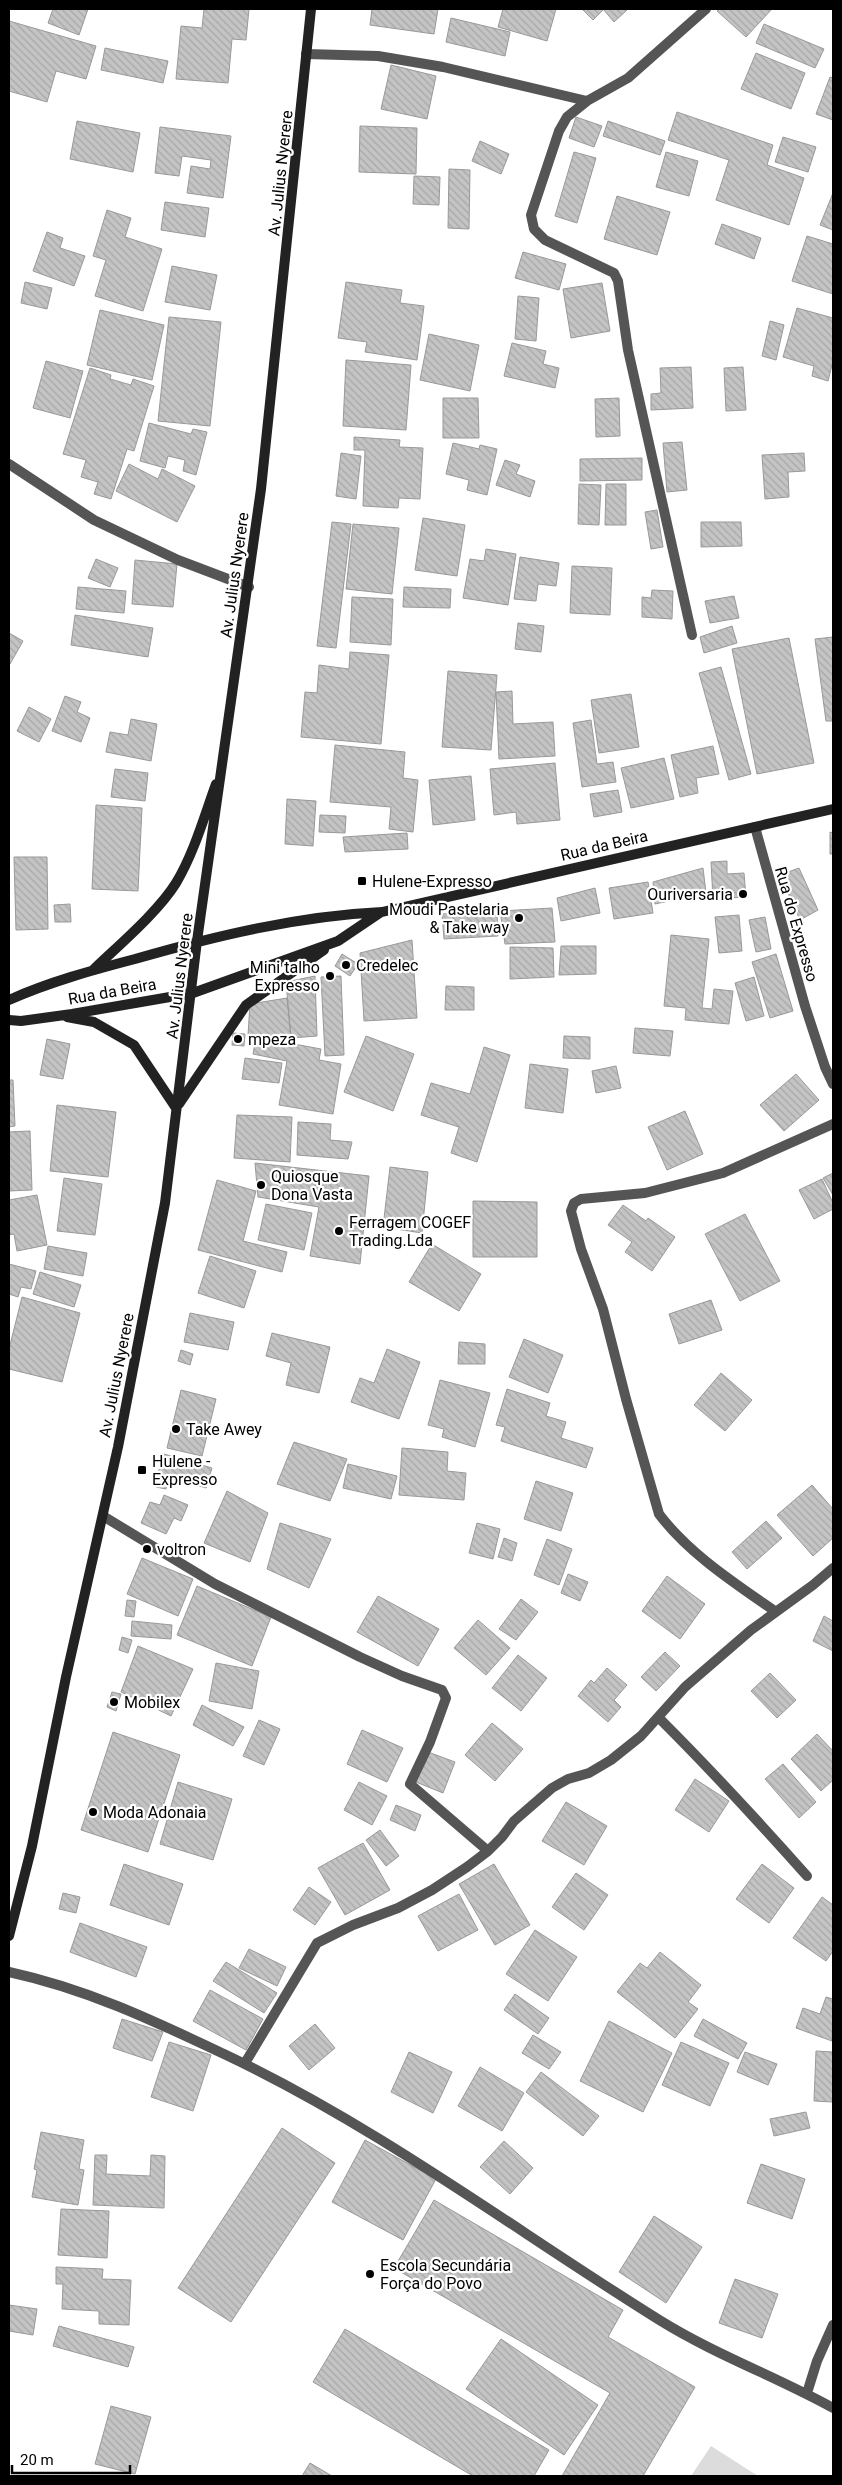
<svg xmlns="http://www.w3.org/2000/svg" width="842" height="2485" font-family="Roboto,sans-serif">
<style>
.green{fill:#dcdcdc}
.building{fill:url(#building-back-hatch);stroke:#999}
.lines{fill:none;stroke-linecap:round;stroke-linejoin:round}
.minor{stroke:#555;stroke-width:10}
.secondary{stroke:#222;stroke-width:10}
.poi-dot{fill:#000;stroke:#fff;stroke-width:2}
.labels{text-anchor:middle;stroke-width:4.5;stroke-linejoin:round;paint-order:stroke}
.street-label{font-size:16px;fill:#000;stroke:#fff}
.poi-label{font-size:16px;fill:#000;stroke:#fff;text-anchor:start}
</style>
<defs>
<pattern id="building-back-hatch" width="6" height="6" patternUnits="userSpaceOnUse" patternTransform="scale(1.25)"><rect width="6" height="6" fill="#c4c4c4"/><path d="M-1 5l2 2M0 0l6 6M5-1l2 2" fill="none" stroke="#a7a7a7"/></pattern>
</defs>
<rect width="100%" height="100%" fill="#fff"/>
<!-- green -->
<path class="green" d="M711 2446 758 2476H691Z"/>
<!-- building -->
<path class="building" d="M53 9H88L79 35 48 23Z
M204 9H249L246 40 232 39 228 83 176 79 181 26 202 28Z
M372 9H438L434 34 370 25Z
M503 9H556L547 41 498 27Z
M582 9H602L603 10 593 20Z
M603 9H626L627 10 614 22Z
M720 9H772L746 37 717 11Z
M451 18 510 32 505 56 446 42Z
M9 21 96 46 86 79 56 71 47 102 9 91Z
M764 24 824 49 815 68 756 43Z
M105 48 168 61 163 83 101 70Z
M756 53 805 73 791 109 741 89Z
M391 65 436 76 427 119 381 109Z
M830 77 833 78V120L816 114Z
M677 112 773 145 767 165 804 178 789 225 716 200 729 160 668 140Z
M576 117 602 126 594 147 569 138Z
M77 121 140 133 133 172 70 159Z
M608 121 665 141 660 155 603 136Z
M360 126 417 128 416 174 359 172Z
M160 127 231 136 223 198 187 193 191 166 210 169 211 160 182 156 179 176 155 173Z
M783 137 816 147 808 172 775 162Z
M480 141 509 154 501 174 472 161Z
M574 152 596 158 577 223 555 216Z
M666 152 698 161 689 196 656 187Z
M449 169 470 170 469 229 448 228Z
M414 176 440 177 439 205 413 204Z
M833 193V230L820 225Z
M617 196 670 212 657 255 604 239Z
M165 202 209 208 205 237 161 230Z
M107 210 131 218 125 237 162 249 143 311 95 296 106 260 93 256Z
M722 224 761 238 754 259 715 244Z
M47 232 63 238 60 248 85 256 74 286 33 271Z
M807 236 833 244V294L792 281Z
M523 252 566 264 559 290 515 278Z
M172 266 217 275 210 310 165 302Z
M25 282 52 288 47 309 21 303Z
M346 282 402 290 400 303 424 306 417 360 365 352 367 342 338 338Z
M602 283 610 331 571 338 563 289Z
M518 296 539 298 536 341 515 339Z
M797 308 833 318V361L828 381 812 376 814 366 783 357Z
M100 310 164 325 152 380 87 365Z
M169 317 221 322 210 426 158 421Z
M770 321 784 325 776 360 762 356Z
M429 334 479 345 470 391 420 380Z
M512 343 546 351 543 364 559 368 555 388 504 376Z
M346 360 411 365 406 430 343 426Z
M46 361 83 371 70 418 33 408Z
M691 367 693 408 651 410V394L661 393 660 368Z
M743 367 746 410 726 411 724 368Z
M90 368 111 375 110 379 131 385 133 379 154 386 134 451 127 449 111 499 94 494 98 482 81 477 86 460 63 454Z
M443 398H478L479 438H443Z
M619 398 620 436 596 437 595 399Z
M149 423 191 434 193 429 207 432 196 475 183 471 185 460 168 456 165 468 140 461Z
M354 437 400 440 399 447 423 448 420 499 399 498 398 508 363 506 365 450H354Z
M682 442 687 490 667 492 663 443Z
M453 443 479 449 480 445 497 449 487 495 467 490 469 480 446 474Z
M341 453 361 456 356 499 336 496Z
M804 453 805 471 788 472 789 497 765 499 762 455Z
M642 458V480L580 481V459Z
M505 460 520 465 516 474 535 481 530 497 496 485Z
M129 464 158 479 162 469 195 486 177 522 116 491Z
M579 484 601 485 599 525 578 524Z
M606 484H626V525H605Z
M657 510 663 547 651 549 645 512Z
M423 518 465 525 457 576 415 570Z
M332 522 351 524 336 648 317 646Z
M701 522H741L742 546 701 547Z
M353 524 399 528 392 594 346 589Z
M486 549 516 554 508 605 463 598 470 559 484 561Z
M520 557 559 563 556 586 538 584 536 601 514 599Z
M96 559 118 568 110 587 88 578Z
M135 560 177 564 173 607 132 604Z
M572 566 612 568 610 615 570 613Z
M78 587 126 591 124 613 76 609Z
M404 587 451 589 450 608 403 607Z
M652 590 673 591 672 619 642 617V597L651 598Z
M734 596 739 618 710 623 705 601Z
M352 597 393 599 391 645 350 642Z
M75 615 153 628 148 657 71 645Z
M518 623 544 626 541 652 515 649Z
M732 626 737 643 704 653 700 637Z
M9 633 23 641 10 664 9 663Z
M833 637V721H826L815 639Z
M789 638 814 763 757 774 732 649Z
M350 652 389 655 381 744 301 737 305 692 317 693 319 665 349 669Z
M721 667 751 774 729 780 699 673Z
M448 671 497 675 491 750 442 747Z
M512 691 513 724 553 722 555 756 499 759 496 692Z
M631 694 639 747 599 753 591 700Z
M65 696 81 702 77 712 90 718 81 742 52 731Z
M29 707 51 719 39 742 17 731Z
M131 719 157 724 151 761 106 752 110 732 128 735Z
M591 720 597 764 613 762 616 782 582 787 573 723Z
M335 745 405 752 403 778 418 780 413 832 389 829 391 807 330 802Z
M713 746 719 774 696 778 698 793 680 797 671 755Z
M664 758 674 799 631 808 621 768Z
M555 763 560 820 517 824 516 812 494 815 490 769Z
M115 769 148 773 145 801 111 797Z
M471 776 475 820 433 825 429 780Z
M618 790 622 812 594 817 590 794Z
M287 799 316 801 313 846 285 844Z
M96 805 142 808 138 891 92 889Z
M320 815 346 816 345 833 319 832Z
M830 832 833 833V854H830Z
M407 833 408 849 345 852 343 837Z
M14 857H47L48 929 16 930Z
M727 861V874L744 873 746 897 713 899 711 862Z
M703 868 706 893 655 904 653 882Z
M799 868 818 910 800 920 780 875Z
M648 882 653 913 614 919 609 888Z
M595 888 600 913 561 921 557 898Z
M70 904 71 922H55L54 905Z
M552 908 555 942 505 944 500 911Z
M497 911 498 936 444 939 442 914Z
M739 915 742 951 719 953 715 917Z
M765 917 771 949 756 952 749 920Z
M671 935 709 939 702 1008 712 1009 714 989 733 991 729 1024 685 1020 686 1008 664 1006Z
M412 940 417 1018 364 1021 360 953Z
M561 946H596V974L559 975Z
M510 947 553 948 554 977 510 979Z
M342 954 358 964 350 976 335 966Z
M776 954 793 1011 770 1018 752 962Z
M315 976 317 1036 291 1038 286 982Z
M341 976 344 1055 325 1056 321 977Z
M754 977 764 1016 746 1021 735 983Z
M446 986 474 987V1010H445Z
M287 998 291 1038 248 1035 250 1004Z
M635 1028 673 1031 670 1056 633 1053Z
M233 1033 245 1034 244 1046 232 1045Z
M366 1036 414 1054 393 1111 344 1092Z
M564 1036 590 1037V1059L563 1058Z
M256 1037 321 1049 319 1060 341 1064 333 1114 279 1105 287 1061 253 1054Z
M47 1039 70 1044 63 1079 40 1075Z
M484 1047 510 1055 477 1162 451 1153 459 1127 421 1115 431 1083 470 1094Z
M245 1058 282 1063 279 1083 242 1079Z
M530 1064 568 1069 563 1113 525 1108Z
M616 1066 621 1088 596 1093 592 1071Z
M796 1074 819 1100 784 1131 760 1105Z
M9 1080H13L15 1126 9 1127Z
M57 1105 116 1112 108 1177 50 1171Z
M685 1111 703 1154 667 1170 648 1127Z
M237 1115 292 1117 290 1162 234 1158Z
M298 1122 331 1124 330 1140 352 1142 348 1159 297 1155Z
M30 1131 32 1190 9 1191V1132Z
M255 1163 369 1176 360 1264 310 1256 319 1207 258 1197Z
M390 1167 428 1172 422 1233 383 1227Z
M833 1173V1195L823 1178Z
M64 1178 102 1184 95 1235 57 1231Z
M822 1179 833 1203V1209L814 1219 799 1190Z
M217 1180 256 1191 243 1241 287 1252 282 1272 198 1250Z
M37 1195 47 1245 17 1251 14 1234 9 1235V1200Z
M473 1201 537 1202V1257H473Z
M266 1204 312 1213 304 1250 258 1240Z
M623 1205 646 1221 648 1218 675 1237 652 1271 625 1252 632 1242 608 1225Z
M745 1214 780 1281 740 1301 705 1234Z
M432 1244 481 1274 459 1311 409 1282Z
M48 1246 87 1253 83 1276 44 1269Z
M210 1256 256 1271 244 1308 198 1293Z
M9 1264 36 1271 31 1289 21 1287 18 1297 9 1294Z
M40 1272 81 1285 74 1307 33 1294Z
M22 1297 80 1313 62 1382 9 1369V1349Z
M711 1300 722 1330 679 1344 669 1314Z
M190 1313 234 1322 228 1350 184 1342Z
M272 1333 330 1347 319 1393 286 1385 291 1363 266 1356Z
M524 1339 563 1355 548 1393 509 1377Z
M459 1342 485 1344V1364H458Z
M387 1349 420 1362 399 1419 351 1402 360 1378 374 1383Z
M181 1350 193 1354 190 1365 178 1361Z
M721 1373 752 1400 725 1431 694 1405Z
M440 1380 490 1393 475 1447 442 1437 444 1429 428 1425Z
M507 1389 550 1403 546 1416 566 1422 561 1438 593 1448 586 1468 501 1441 505 1427 496 1425Z
M181 1390 216 1399 202 1456 167 1448Z
M294 1442 347 1459 330 1501 277 1484Z
M402 1448 448 1452 447 1471 466 1473 464 1500 399 1495Z
M164 1454 212 1468 206 1488 158 1473Z
M348 1464 397 1476 391 1499 343 1488Z
M158 1477 168 1480 166 1489 156 1487Z
M536 1481 573 1493 561 1531 524 1519Z
M812 1485 833 1509V1538L813 1556 777 1515Z
M227 1491 268 1513 250 1562 204 1543Z
M164 1495 188 1505 181 1521 174 1518 166 1534 141 1523 150 1502 160 1505Z
M766 1521 782 1538 747 1569 732 1552Z
M280 1523 331 1539 309 1588 267 1569Z
M477 1523 500 1529 493 1559 469 1553Z
M504 1538 517 1543 512 1561 498 1557Z
M547 1539 572 1549 559 1585 534 1575Z
M142 1558 193 1579 178 1616 127 1594Z
M568 1574 588 1582 580 1601 561 1593Z
M667 1576 705 1604 680 1639 642 1611Z
M197 1586 271 1617 252 1666 177 1635Z
M378 1596 439 1629 418 1666 357 1632Z
M521 1599 538 1612 516 1640 499 1629Z
M127 1600 136 1601 134 1617 125 1616Z
M824 1616 833 1621V1651L813 1641Z
M478 1620 510 1648 486 1675 454 1648Z
M132 1621 172 1625 171 1639 131 1636Z
M122 1637 132 1640 128 1653 119 1650Z
M138 1646 193 1669 171 1716 121 1692Z
M665 1652 680 1666 656 1691 641 1677Z
M518 1655 547 1678 521 1711 492 1688Z
M216 1663 259 1671 252 1709 209 1701Z
M607 1668 627 1685 614 1700 621 1707 608 1722 578 1696 591 1680 594 1683Z
M770 1673 796 1700 777 1718 751 1691Z
M112 1692 121 1694 116 1711 107 1707Z
M202 1705 244 1727 233 1746 193 1725Z
M259 1720 280 1729 264 1765 243 1756Z
M492 1723 523 1749 495 1781 465 1755Z
M362 1730 403 1748 387 1782 347 1764Z
M113 1732 180 1755 148 1852 81 1830Z
M817 1734 833 1751V1780L821 1791 791 1759Z
M428 1752 455 1762 443 1793 416 1782Z
M783 1764 816 1802 799 1818 765 1779Z
M695 1779 729 1801 709 1832 675 1810Z
M178 1782 232 1799 213 1860 160 1844Z
M359 1782 387 1796 372 1825 344 1810Z
M566 1802 607 1826 584 1865 542 1841Z
M396 1805 421 1815 415 1831 390 1820Z
M380 1830 399 1856 386 1866 366 1840Z
M363 1843 390 1890 345 1915 318 1868Z
M124 1864 183 1884 169 1925 110 1905Z
M494 1864 530 1925 495 1945 459 1884Z
M762 1864 794 1888 769 1923 736 1899Z
M576 1873 608 1895 584 1930 552 1907Z
M309 1887 331 1902 315 1925 293 1910Z
M63 1893 80 1897 76 1913 59 1909Z
M459 1894 478 1930 438 1951 418 1916Z
M822 1897 833 1905V1951L826 1961 793 1938Z
M80 1923 147 1947 136 1977 70 1952Z
M535 1930 577 1957 548 2001 506 1974Z
M249 1949 286 1967 277 1986 239 1968Z
M660 1952 701 1985 688 2002 698 2009 675 2038 617 1992 640 1963 647 1968Z
M226 1962 277 1993 264 2013 213 1981Z
M210 1990 263 2019 246 2050 193 2021Z
M515 1994 549 2018 538 2034 504 2010Z
M826 1997 833 1999 832 2041 796 2028 803 2008 820 2014Z
M122 2019 163 2032 152 2061 113 2048Z
M703 2019 747 2043 738 2059 694 2036Z
M609 2021 672 2053 643 2112 580 2081Z
M315 2024 335 2048 309 2070 289 2046Z
M533 2035 561 2052 549 2069 522 2053Z
M169 2042 211 2055 193 2111 151 2097Z
M681 2042 729 2063 710 2106 662 2085Z
M816 2051 833 2052V2102L814 2101Z
M409 2052 452 2072 433 2113 391 2092Z
M745 2052 777 2064 768 2085 737 2072Z
M480 2067 524 2093 502 2131 458 2106Z
M541 2072 599 2116 583 2136 526 2092Z
M806 2112 810 2128 774 2136 770 2119Z
M282 2128 335 2163 231 2322 178 2288Z
M41 2132 84 2140 79 2169 84 2170 78 2205 32 2197 37 2170 34 2169Z
M365 2140 436 2179 403 2240 332 2202Z
M504 2141 533 2168 510 2194 480 2167Z
M95 2155H107L106 2174 150 2176 151 2155 165 2156 164 2208 93 2205Z
M761 2164 805 2179 792 2219 747 2203Z
M434 2200 623 2310 608 2337 695 2387 643 2476H562L610 2393 394 2268Z
M61 2209 109 2211 107 2258 58 2255Z
M654 2216 702 2247 666 2303 619 2272Z
M56 2267 103 2269 102 2279 131 2280 129 2325 99 2324V2311L62 2309 63 2284H56Z
M735 2279 778 2294 762 2338 719 2323Z
M9 2305 37 2309 33 2335 9 2331Z
M59 2326 134 2347 128 2367 53 2346Z
M345 2329 549 2450 534 2476H473L313 2382Z
M501 2339 598 2405 564 2455 466 2389Z
M111 2406 151 2417 135 2474 95 2464Z
M310 2463 332 2476H302Z"/>
<g class="lines">
<!-- minor -->
<path class="minor" d="M306 54 378 56 443 67 587 101
M9 464 94 520 178 560 249 587
M692 635 628 350 618 281 614 273 545 240 534 229 531 215 559 131 567 117 587 101 628 78 706 9
M755 827 805 1006 825 1067 833 1084
M103 1516 215 1584 360 1657 402 1676 442 1690 446 1698 430 1742 410 1784 488 1851
M776 1612C736 1584 689 1554 659 1514L626 1399 603 1309 581 1249 571 1211 574 1203 581 1199 645 1193 723 1173 833 1124
M659 1718C710 1769 759 1822 807 1876
M9 1972C87 1989 152 2020 224 2054 379 2127 516 2231 661 2321 716 2355 777 2377 833 2408
M245 2063 317 1943 353 1925 398 1908 432 1890 467 1867 488 1851 502 1837 514 1821 552 1788 568 1779 589 1773 611 1760 641 1736 685 1687 751 1630 813 1585 833 1568
M807 2393 817 2361 833 2325"/>
<!-- secondary -->
<path class="secondary" d="M94 969C119 945 158 912 176 883 194 853 204 817 216 784
M9 1000C49 982 93 970 135 959 215 936 298 916 382 912L833 809
M67 1017 94 1022 134 1045 176 1108
M9 1020 21 1021 72 1014 193 993 338 941 381 912
M179 1104 246 1005 324 950
M9 1936 32 1846 66 1677 118 1447 165 1203 197 941 261 489 311 9"/>
</g>
<!-- markers -->
<g class="poi-dot">
<rect x="357" y="876" width="10" height="10" rx="2.5"/>
<circle cx="743" cy="894" r="5"/>
<circle cx="519" cy="918" r="5"/>
<circle cx="346" cy="965" r="5"/>
<circle cx="330" cy="976" r="5"/>
<circle cx="238" cy="1039" r="5"/>
<circle cx="261" cy="1185" r="5"/>
<circle cx="339" cy="1231" r="5"/>
<circle cx="176" cy="1429" r="5"/>
<rect x="137" y="1465" width="10" height="10" rx="2.5"/>
<circle cx="147" cy="1549" r="5"/>
<circle cx="114" cy="1702" r="5"/>
<circle cx="93" cy="1812" r="5"/>
<circle cx="370" cy="2274" r="5"/>
</g>
<g class="labels">
<!-- street labels -->
<g class="street-label">
<text transform="translate(280 173) rotate(-84)" y="6">Av. Julius Nyerere</text>
<text transform="translate(234 575) rotate(-82)" y="6">Av. Julius Nyerere</text>
<text transform="translate(604 845) rotate(-13)" y="6">Rua da Beira</text>
<text transform="translate(797 924) rotate(74)" y="6">Rua do Expresso</text>
<text transform="translate(179 976) rotate(-83)" y="6">Av. Julius Nyerere</text>
<text transform="translate(112 991) rotate(-10)" y="6">Rua da Beira</text>
<text transform="translate(116 1375) rotate(-79)" y="6">Av. Julius Nyerere</text>
</g>
<!-- poi labels -->
<g class="poi-label">
<text x="372" y="887">Hulene-Expresso</text>
<text x="733" y="900" text-anchor="end">Ouriversaria</text>
<text x="509" y="915" text-anchor="end">Moudi Pastelaria<tspan x="509" dy="18">&amp; Take way</tspan></text>
<text x="356" y="971">Credelec</text>
<text x="320" y="973" text-anchor="end">Mini talho<tspan x="320" dy="18">Expresso</tspan></text>
<text x="248" y="1045">mpeza</text>
<text x="271" y="1182">Quiosque<tspan x="271" dy="18">Dona Vasta</tspan></text>
<text x="349" y="1228">Ferragem COGEF<tspan x="349" dy="18">Trading.Lda</tspan></text>
<text x="186" y="1435">Take Awey</text>
<text x="152" y="1467">Hulene -<tspan x="152" dy="18">Expresso</tspan></text>
<text x="157" y="1555">voltron</text>
<text x="124" y="1708">Mobilex</text>
<text x="103" y="1818">Moda Adonaia</text>
<text x="380" y="2271">Escola Secundária<tspan x="380" dy="18">Força do Povo</tspan></text>
</g>
</g>
<!-- border -->
<rect width="842" height="2485" fill="none" stroke="#000000" stroke-width="20"/>
<!-- scale -->
<path d="M12 2465v8h118v-8" fill="none" stroke="#000000" stroke-width="2.5"/>
<text x="20" y="2465" font-size="15" fill="#000000" stroke="#ffffff" stroke-width="4" paint-order="stroke">20 m</text>
</svg>
